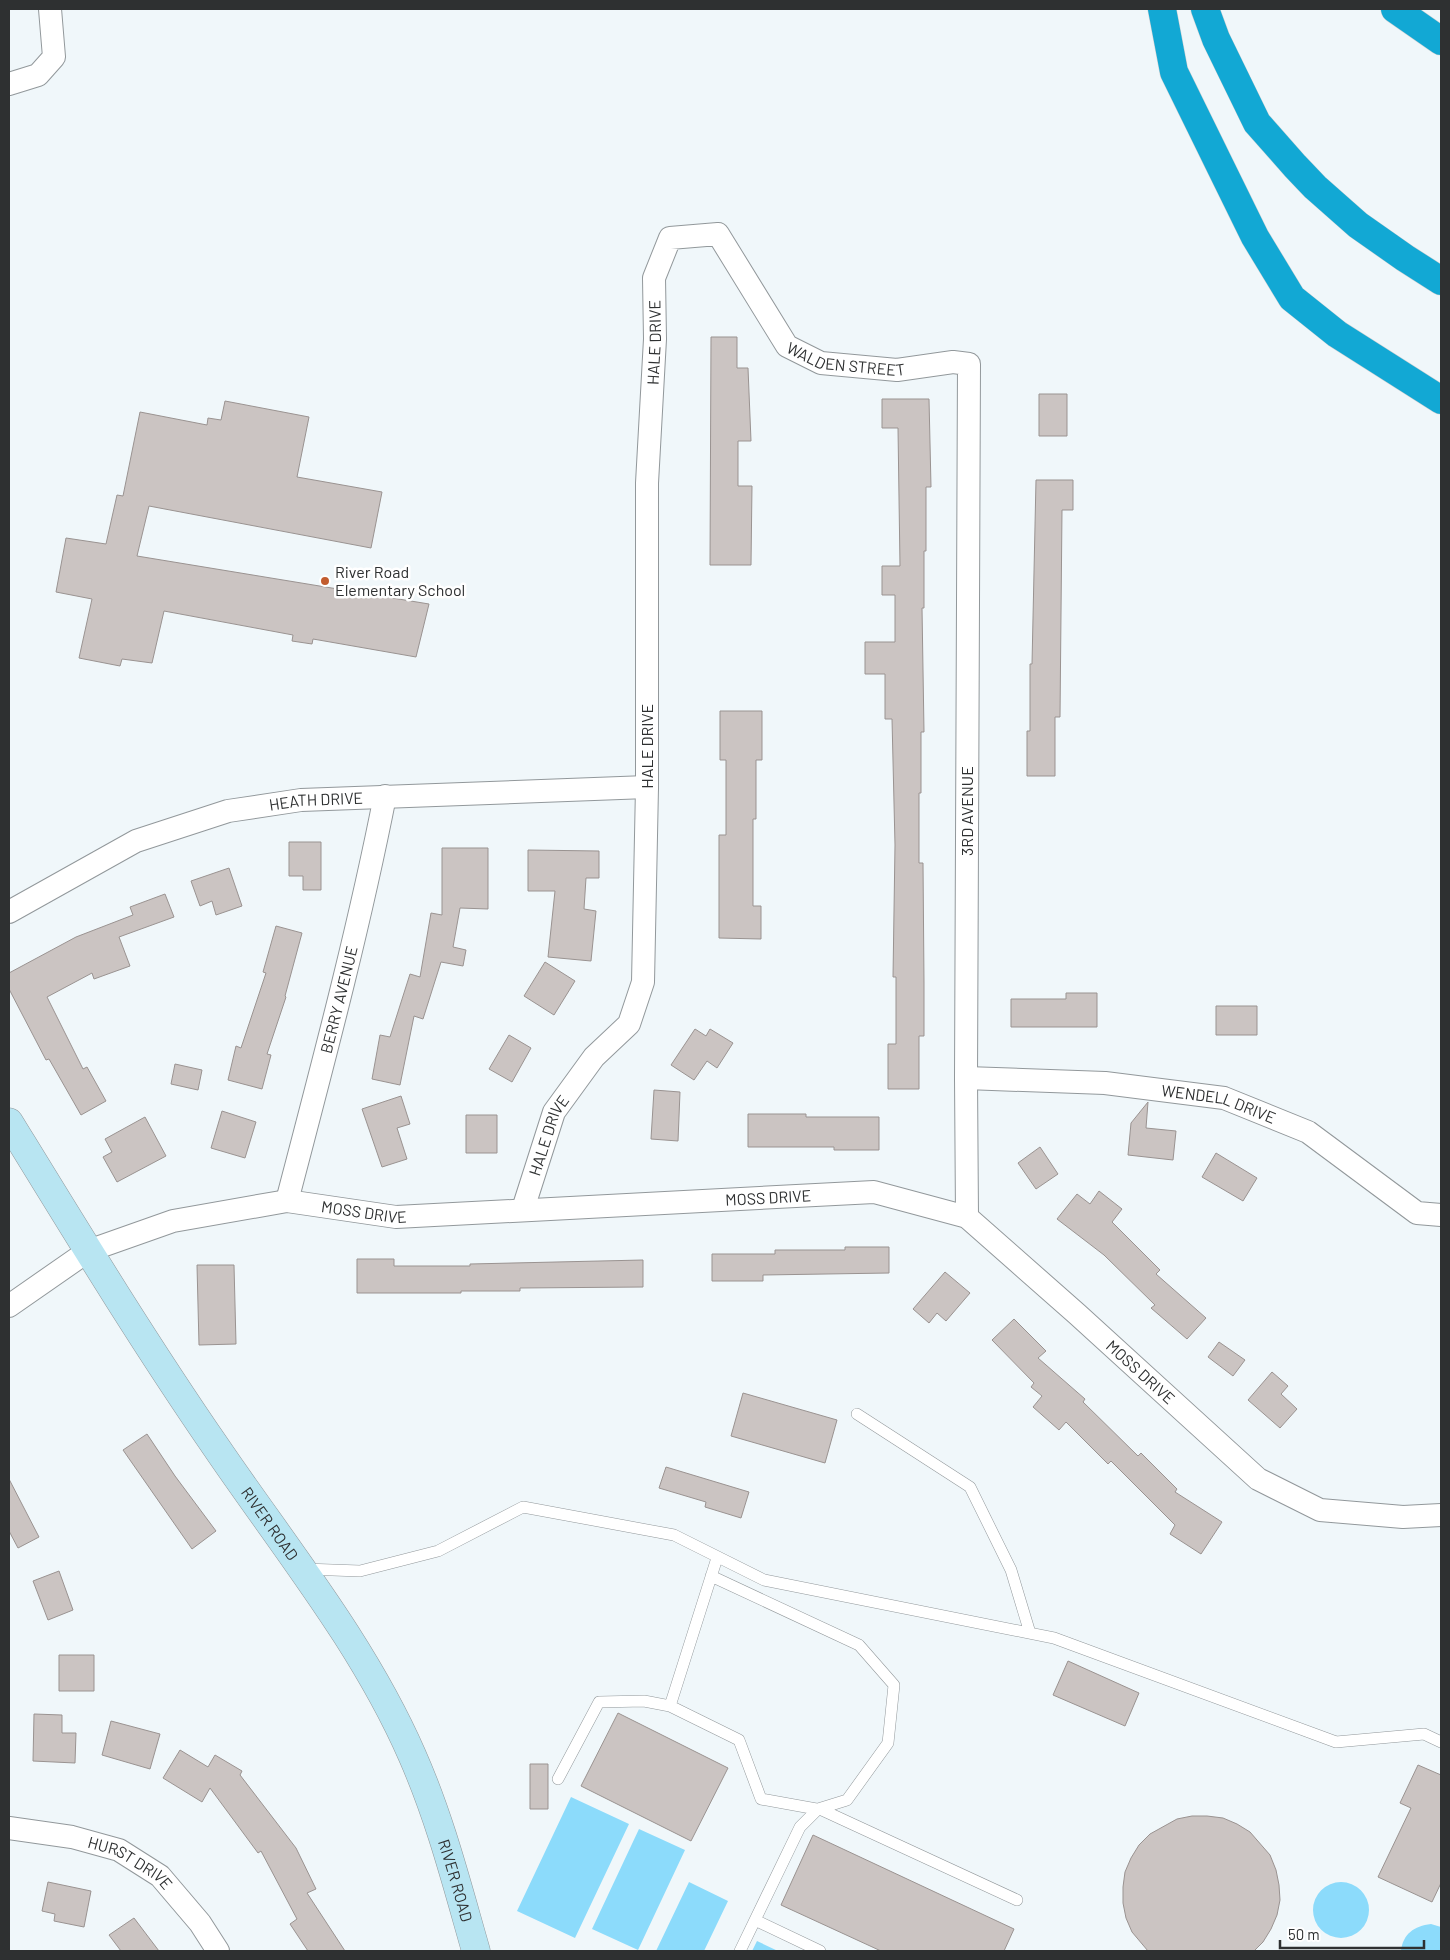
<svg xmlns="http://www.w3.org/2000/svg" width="1450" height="1960" font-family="Barlow,sans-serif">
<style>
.water{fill:#8cdbfb}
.building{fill:#cbc4c2;stroke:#9a9391}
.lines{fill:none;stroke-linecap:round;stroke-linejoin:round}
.lane-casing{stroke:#92989b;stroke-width:12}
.street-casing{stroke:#92989b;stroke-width:24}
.secondary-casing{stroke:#92989b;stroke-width:29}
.highway-casing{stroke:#d1d1d2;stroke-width:29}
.lane{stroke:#fff;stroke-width:11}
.street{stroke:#fff;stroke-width:22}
.secondary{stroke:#b8e5f2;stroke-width:28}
.highway{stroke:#12a8d4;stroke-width:28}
.poi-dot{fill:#c25c2e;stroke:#fff;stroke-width:2}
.labels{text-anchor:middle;stroke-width:5;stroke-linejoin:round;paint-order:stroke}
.street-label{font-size:16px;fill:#2e3031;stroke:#fff}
.poi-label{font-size:16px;fill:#2e3031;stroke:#fff;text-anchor:start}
</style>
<rect width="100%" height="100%" fill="#f0f7fa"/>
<!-- water -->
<path class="water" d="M571 1797 629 1824 575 1938 517 1911Z
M639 1829 685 1850 638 1950 592 1929Z
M1313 1910a28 28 0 1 1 56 0a28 28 0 1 1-56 0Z
M689 1882 728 1901 704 1951H656Z
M1431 1924 1441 1927V1951H1401C1403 1934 1414 1926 1431 1924Z
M757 1941 778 1951H752Z"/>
<!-- building -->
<path class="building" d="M711 337H737V368H748L751 441H738V486H752L751 565H710Z
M1039 394H1067V436H1039Z
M882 399H929L931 487H926V551H924V608H922L924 732H921V793H919V863H923L924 983V1036H919V1089H888V1044H896V977H893L895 845 892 719H885V674H865V642H895V595H882V566H900L898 428H882Z
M225 401 309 417 297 477 382 492 371 548 149 506 137 556 429 604 416 657 313 639 312 644 292 641 293 635 164 611 152 663 122 659 120 666 79 658 92 599 56 592 66 538 106 544 117 495 123 496 140 412 207 425 208 418 221 420Z
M1036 480H1073V510H1062L1060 717H1055V776H1027V731H1030V664H1032Z
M720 711H762V760H756V819H753V906H761V939L719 938V835H726V760H720Z
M289 842H321V890H303V876H289Z
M442 848H488V909L460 908 453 947 466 950 463 966 441 962 423 1019 414 1016 400 1085 372 1079 380 1035 390 1037 410 974 420 977 431 913 442 915Z
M528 850 599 851V878H586L584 909 596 911 591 961 548 957 555 891H528Z
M229 868 242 906 216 915 212 901 200 906 191 881Z
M165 894 174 917 119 937 130 966 94 979 92 973 47 997 83 1069 87 1067 106 1101 81 1115 49 1059 46 1060 9 989V973L76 937 133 915 130 907Z
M276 926 302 933 285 996 286 997 267 1054 271 1055 262 1089 228 1080 236 1046 241 1048 266 973 263 972Z
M545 962 575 981 554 1015 524 996Z
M1066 993H1097V1027H1011V999H1066Z
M1216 1006H1257V1035H1216Z
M695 1029 706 1036 710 1029 733 1043 717 1068 707 1061 694 1080 671 1065Z
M509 1035 531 1048 512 1082 489 1069Z
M175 1064 202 1070 198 1090 171 1084Z
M654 1090 680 1092 678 1141 651 1139Z
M401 1096 410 1124 397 1128 407 1159 382 1167 362 1109Z
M1148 1102 1146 1128 1176 1131 1173 1160 1128 1155 1131 1123Z
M222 1111 256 1122 245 1158 211 1148Z
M748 1114H806V1117H879V1150H834V1147H748Z
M466 1115H497V1153H466Z
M145 1117 166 1156 117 1182 103 1157 112 1152 105 1139Z
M1040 1147 1058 1174 1036 1189 1018 1163Z
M1216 1153 1257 1178 1243 1201 1202 1177Z
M1099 1191 1122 1209 1112 1222 1160 1270 1156 1274 1206 1318 1187 1339 1151 1308 1155 1305 1104 1255 1057 1219 1077 1194 1090 1204Z
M845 1247H889V1273L763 1275V1281H712V1254H775V1250H845Z
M357 1259H394V1266H470V1264L643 1260V1287L520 1288V1291H461V1293H357Z
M197 1265H234L236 1344 199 1345Z
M945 1272 970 1293 946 1321 937 1313 929 1323 913 1309Z
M1014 1319 1046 1351 1038 1358 1085 1399 1083 1402 1138 1456 1141 1453 1177 1489 1175 1492 1222 1522 1201 1554 1170 1534 1175 1525 1111 1461 1108 1464 1066 1422 1059 1430 1033 1407 1042 1396 1031 1387 1034 1383 992 1340Z
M1219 1342 1245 1360 1233 1376 1208 1357Z
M1272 1372 1288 1386 1281 1394 1297 1409 1280 1428 1248 1400Z
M743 1393 837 1420 825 1463 731 1436Z
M147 1434 175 1476 216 1531 192 1549 123 1450Z
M666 1467 749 1492 741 1518 705 1507 706 1502 659 1488Z
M9 1479 39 1537 18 1548 9 1531Z
M59 1571 73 1610 48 1620 33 1581Z
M59 1655H94V1691H59Z
M1068 1661 1139 1693 1125 1726 1053 1695Z
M618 1713 728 1768 691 1841 581 1786Z
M34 1714 62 1715V1733H76L75 1763 33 1761Z
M111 1721 160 1734 150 1769 102 1755Z
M180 1750 208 1767 215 1755 242 1771 240 1775 296 1848 316 1889 307 1893 345 1951H308L290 1924 297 1919 261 1851 258 1853 210 1788 202 1802 163 1778Z
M530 1764H548V1809H530Z
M1418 1765 1441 1775V1883L1432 1902 1378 1877 1411 1808 1400 1803Z
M1192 1816H1207L1223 1818 1237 1824 1250 1832 1270 1855 1276 1870 1279 1885 1280 1900 1277 1915 1271 1929 1263 1942 1254 1951H1148L1132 1932 1126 1918 1123 1903V1887L1125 1872 1131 1858 1139 1845 1150 1834 1177 1819Z
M813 1835 1014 1929 1004 1951H881L781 1905Z
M48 1882 91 1891 84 1927 54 1921 55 1914 42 1911Z
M134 1918 159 1951H121L109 1935Z"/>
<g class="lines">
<!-- lane casing -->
<g class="lane-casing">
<path id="lane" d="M857 1414 970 1487 1011 1570 1030 1633
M305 1569 360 1571 438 1551 523 1507 674 1535 764 1580 1054 1638 1336 1742 1424 1734 1441 1742
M711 1576 859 1645 894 1685 888 1743 847 1800 818 1809 800 1827 740 1951
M670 1706 717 1558
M558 1779 599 1702 644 1701 670 1706 739 1740 761 1799 822 1810 1017 1900
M755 1920 820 1951"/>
</g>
<!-- street casing -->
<g class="street-casing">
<g id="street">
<path d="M9 84 38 75 54 57 50 9"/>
<path id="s1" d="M9 912 136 841 228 811 301 800 647 787"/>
<path id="s2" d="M966 1078 1105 1083 1224 1098 1308 1132 1417 1213 1441 1215"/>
<path id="s3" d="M287 1201C322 1067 358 933 385 796"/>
<path id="s4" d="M523 1209 554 1112 594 1057 629 1024 643 982 647 787V483L655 339 654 278 670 238 718 234 787 346 821 363 897 370 953 362 969 364 966 1078 967 1217"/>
<path id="s5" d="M9 1306 88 1251 173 1221 287 1201 396 1217 874 1192 967 1217 1077 1314 1258 1479 1320 1510 1403 1517 1441 1515"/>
<path id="s6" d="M9 1828 72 1837 119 1850 160 1876 200 1923 218 1951"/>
</g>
</g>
<!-- secondary casing -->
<g class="secondary-casing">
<g id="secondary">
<path id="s7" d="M9 1122C76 1231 143 1341 216 1447 284 1547 363 1643 412 1755 440 1818 457 1885 476 1951"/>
</g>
</g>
<!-- highway casing -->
<g class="highway-casing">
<path id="highway" d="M1162 9 1174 72 1255 237 1292 298 1337 334 1441 400
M1205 9 1216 39 1257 123 1295 166 1315 187 1358 225 1405 258 1441 281
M1395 9 1441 41"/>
</g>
<!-- lane -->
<use href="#lane" class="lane"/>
<!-- street -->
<use href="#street" class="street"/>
<!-- secondary -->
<use href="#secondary" class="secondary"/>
<!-- highway -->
<use href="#highway" class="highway"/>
</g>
<!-- markers -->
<circle class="poi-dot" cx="325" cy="581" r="5"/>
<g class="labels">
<!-- street labels -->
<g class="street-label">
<text dy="6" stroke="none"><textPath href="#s4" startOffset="902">HALE DRIVE</textPath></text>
<text dy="6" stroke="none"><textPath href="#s4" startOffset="1251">WALDEN STREET</textPath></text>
<text dy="6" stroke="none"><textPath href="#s4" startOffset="498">HALE DRIVE</textPath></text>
<text dy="6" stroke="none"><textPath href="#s1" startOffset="331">HEATH DRIVE</textPath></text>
<text transform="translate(967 811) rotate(-90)" y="6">3RD AVENUE</text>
<text dy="6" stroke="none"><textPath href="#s3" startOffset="208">BERRY AVENUE</textPath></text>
<text dy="6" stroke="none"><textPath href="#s2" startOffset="255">WENDELL DRIVE</textPath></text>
<text dy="6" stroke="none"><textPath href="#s4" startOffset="78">HALE DRIVE</textPath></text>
<text dy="6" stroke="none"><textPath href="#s5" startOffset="785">MOSS DRIVE</textPath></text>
<text dy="6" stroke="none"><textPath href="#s5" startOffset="380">MOSS DRIVE</textPath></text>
<text dy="6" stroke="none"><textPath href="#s5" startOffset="1220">MOSS DRIVE</textPath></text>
<text dy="6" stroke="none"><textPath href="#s7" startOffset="479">RIVER ROAD</textPath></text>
<text dy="6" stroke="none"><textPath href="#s6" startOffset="128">HURST DRIVE</textPath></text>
<text dy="6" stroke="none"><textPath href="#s7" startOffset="884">RIVER ROAD</textPath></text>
</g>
<!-- poi labels -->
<g class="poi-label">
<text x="335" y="578">River Road<tspan x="335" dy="18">Elementary School</tspan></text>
</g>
</g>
<!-- border -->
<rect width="1450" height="1960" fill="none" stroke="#2e3031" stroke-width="20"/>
<!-- scale -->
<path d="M1280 1940v8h144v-8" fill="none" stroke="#2e3031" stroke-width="2.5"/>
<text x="1288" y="1940" font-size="15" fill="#2e3031" stroke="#ffffff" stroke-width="4" paint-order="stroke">50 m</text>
</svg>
